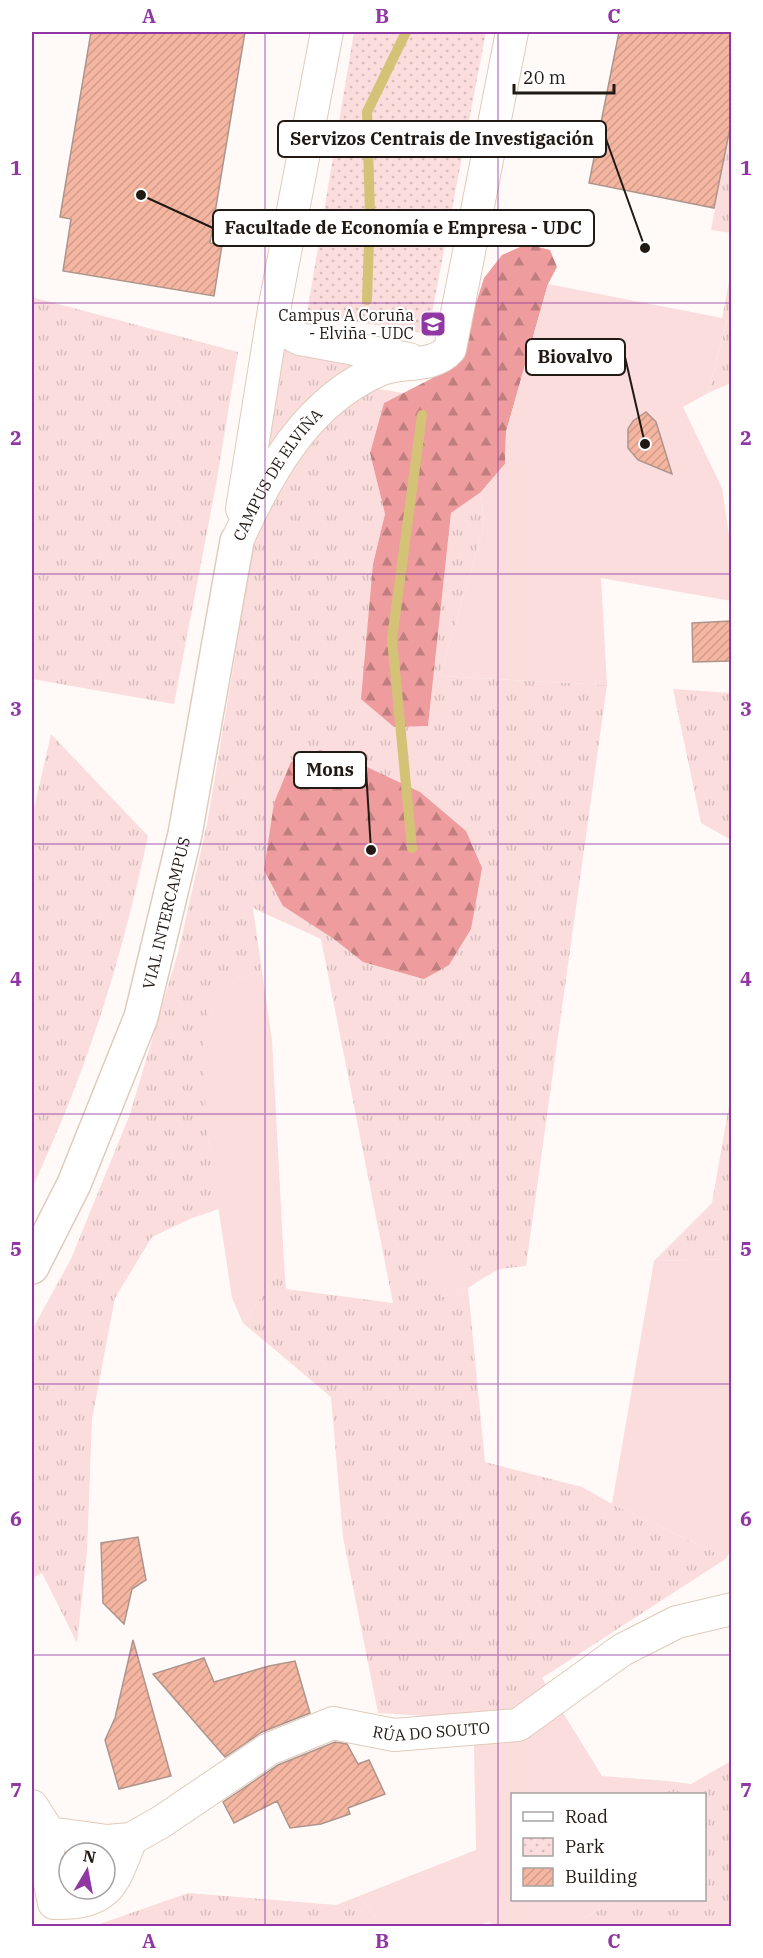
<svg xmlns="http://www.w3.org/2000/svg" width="763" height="1958" font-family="'IBM Plex Serif',serif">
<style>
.grass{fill:url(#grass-tufts)}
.forest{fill:url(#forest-firs)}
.park{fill:url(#park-dots)}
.garden{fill:#fadddc}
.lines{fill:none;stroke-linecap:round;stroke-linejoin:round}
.stream{stroke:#d4c377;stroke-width:10}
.building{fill:url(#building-hatch);stroke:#ad958d;stroke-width:1.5}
.minor-casing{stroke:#e0cbbc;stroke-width:34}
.tertiary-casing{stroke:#e0cbbc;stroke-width:36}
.minor{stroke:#fff;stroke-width:32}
.tertiary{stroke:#fff;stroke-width:33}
.grid{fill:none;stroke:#9037a3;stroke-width:1.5;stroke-opacity:0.55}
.labels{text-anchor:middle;stroke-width:4.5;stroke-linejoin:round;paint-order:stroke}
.poi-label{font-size:16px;fill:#201914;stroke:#fff;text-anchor:end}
.street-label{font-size:16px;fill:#201914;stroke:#fff}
.leader{fill:none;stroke:#201914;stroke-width:2}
.callout-dot{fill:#201914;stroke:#fff;stroke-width:2}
.callout{fill:#fff;stroke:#201914;stroke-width:2}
.callout-label{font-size:18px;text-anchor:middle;font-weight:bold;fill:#201914}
.neatline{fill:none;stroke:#9037a3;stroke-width:2}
.grid-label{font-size:20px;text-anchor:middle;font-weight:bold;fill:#9037a3}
</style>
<defs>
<pattern id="grass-tufts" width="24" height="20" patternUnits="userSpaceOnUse" patternTransform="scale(1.5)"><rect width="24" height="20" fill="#fadddc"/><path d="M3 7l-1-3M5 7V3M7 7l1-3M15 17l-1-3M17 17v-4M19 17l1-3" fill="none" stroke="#d6bdbc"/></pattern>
<pattern id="forest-firs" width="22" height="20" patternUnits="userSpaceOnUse" patternTransform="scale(1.5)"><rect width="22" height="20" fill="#ee9c9d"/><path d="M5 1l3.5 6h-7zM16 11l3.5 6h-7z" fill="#c07e7f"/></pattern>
<pattern id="park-dots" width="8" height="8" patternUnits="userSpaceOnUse" patternTransform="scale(1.5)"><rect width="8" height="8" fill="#fadddc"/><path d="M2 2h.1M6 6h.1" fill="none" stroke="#d6bdbc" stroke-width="1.8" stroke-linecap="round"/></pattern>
<pattern id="building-hatch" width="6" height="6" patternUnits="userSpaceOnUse" patternTransform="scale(1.5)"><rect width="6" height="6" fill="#f5b6a1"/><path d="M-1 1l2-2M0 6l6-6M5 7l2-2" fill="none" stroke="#d29c8a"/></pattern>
</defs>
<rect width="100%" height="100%" fill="#fffaf7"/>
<!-- grass -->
<path class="grass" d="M731 120V233L711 230Z
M731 270V383L708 393 727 320 722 319Z
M32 297 238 352 216 485 174 704 32 679Z
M276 346 366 364 272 451 261 450Z
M366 387 403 393 384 403 370 453 385 514 373 564 428 726 451 513 481 492 484 526 440 676 607 685 526 1266 499 1269 480 1280 451 1253 443 1297 468 1288 485 1462 582 1487 612 1504 727 1558 542 1678 562 1711 460 1718 378 1713 343 1537 331 1397 243 1323 284 1263 286 1289 393 1303 321 939 253 908 262 972 237 978 206 1126 219 1209 192 1218 152 1237 115 1298 92 1419 87 1552 77 1643 42 1573 32 1578V1330L71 1259 130 1114 179 949 207 824 258 520 278 477 321 428Z
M673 689 731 693V840L701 823Z
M51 734 148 836C121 962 87 1071 32 1188V817Z
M731 1094V1259L654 1261 712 1203Z
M731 1761V1926H571L617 1900H704V1794H665L667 1781 691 1784Z
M188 1893 336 1905 359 1896 383 1926H94Z"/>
<!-- forest -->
<path class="forest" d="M527 244 550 250 557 267 548 284 506 432 505 464 481 492 451 513 428 726 394 727 361 699 373 564 385 514 370 453 384 403 456 366 484 278 502 255Z
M320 750 367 767 420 792 466 831 482 868 471 929 449 965 424 979 363 962 334 939 283 906 264 870 274 803 291 762Z"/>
<!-- park -->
<path class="park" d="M354 32H486L428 334 307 313Z"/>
<!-- garden -->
<path class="garden" d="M548 284 727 319 708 393 683 407 722 488 731 549V601L601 578 607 685 440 676 484 526 481 492 505 464 506 432Z
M262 972 272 1040 284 1263 243 1323 232 1298 206 1126 203 1034 214 991 237 978Z
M427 1252 451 1253 480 1280 468 1288 444 1297C427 1285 422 1271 427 1252Z
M731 1259 732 1545 727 1558 612 1504 654 1261Z
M562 1711 602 1776 667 1781 665 1794H512V1900H617L571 1926H492L490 1922 473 1926H383L359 1896 476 1850 474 1743Z"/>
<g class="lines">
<!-- stream -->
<path class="stream" d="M367 300 370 214 367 112 406 32
M412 848 392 639 422 415"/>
</g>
<!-- building -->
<path class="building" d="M91 32H245L210 243 222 245 214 296 63 271 71 219 60 217Z
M619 32H732V118L714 208 589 183Z
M646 412 656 422 672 474 638 460 628 448V429L633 421Z
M731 621 732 661 693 662 692 623Z
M138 1537 146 1580 132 1589 124 1624 103 1603 101 1543Z
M133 1640 171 1776 119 1789 105 1740 115 1718Z
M204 1658 214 1682 269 1666 295 1661 310 1713 262 1732 225 1757 153 1674Z
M335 1742 347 1744 358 1764 369 1760 385 1794 348 1808 350 1814 321 1824 290 1828 277 1801 234 1823 223 1802 278 1765Z
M66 1854H69V1880L65 1868Z"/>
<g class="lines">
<!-- minor casing -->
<g class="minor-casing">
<g id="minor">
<path d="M274 310C280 325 285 332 300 339L409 359"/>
<path d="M242 509 274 310 327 32"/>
<path id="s1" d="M237 541C268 472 308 399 382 369 405 360 432 369 450 349L512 32"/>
<path id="s2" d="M32 1806 49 1833 107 1841 131 1839 161 1822 269 1749 333 1723 394 1735 518 1725 622 1650 677 1622 732 1609"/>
<path d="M49 1833 47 1869 54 1903C110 1904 113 1884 131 1839"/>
</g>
</g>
<!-- tertiary casing -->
<g class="tertiary-casing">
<g id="tertiary">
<path id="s3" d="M32 1267 74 1184 141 1017 185 834 237 541"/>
</g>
</g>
<!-- minor -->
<use href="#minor" class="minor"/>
<!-- tertiary -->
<use href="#tertiary" class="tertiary"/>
</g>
<!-- grid -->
<path class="grid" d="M265 32V1926M498 32V1926M32 303H732M32 574H732M32 844H732M32 1114H732M32 1384H732M32 1655H732"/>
<!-- icons -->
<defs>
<g id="university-square" transform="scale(1.35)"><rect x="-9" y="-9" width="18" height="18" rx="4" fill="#9037a3" stroke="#fff"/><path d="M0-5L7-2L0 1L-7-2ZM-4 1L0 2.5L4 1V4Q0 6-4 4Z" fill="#fff"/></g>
</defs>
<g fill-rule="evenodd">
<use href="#university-square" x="433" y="324"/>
</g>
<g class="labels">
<!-- poi labels -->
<g class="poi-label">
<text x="414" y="321">Campus A Coruña<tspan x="414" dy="18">- Elviña - UDC</tspan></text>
</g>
<!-- street labels -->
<g class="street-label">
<text dy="6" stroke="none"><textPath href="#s1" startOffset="78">CAMPUS DE ELVIÑA</textPath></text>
<text dy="6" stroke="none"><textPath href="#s3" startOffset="380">VIAL INTERCAMPUS</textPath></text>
<text dy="6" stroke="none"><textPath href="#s2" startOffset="448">RÚA DO SOUTO</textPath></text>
</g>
</g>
<!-- callouts -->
<path class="leader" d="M645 248L606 139M141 195L213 228M645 444L625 357M371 850L366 770"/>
<g class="callout-dot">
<circle cx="645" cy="248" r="6"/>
<circle cx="141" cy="195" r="6"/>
<circle cx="645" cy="444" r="6"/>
<circle cx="371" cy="850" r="6"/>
</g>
<g class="callout">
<rect x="278" y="121" width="328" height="36" rx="6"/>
<rect x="213" y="210" width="381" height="36" rx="6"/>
<rect x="526" y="339" width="99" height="36" rx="6"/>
<rect x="294" y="752" width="72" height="36" rx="6"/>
</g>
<g class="callout-label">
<text x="442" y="145">Servizos Centrais de Investigación</text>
<text x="403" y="234">Facultade de Economía e Empresa - UDC</text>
<text x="575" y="363">Biovalvo</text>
<text x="330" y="776">Mons</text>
</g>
<!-- border -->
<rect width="763" height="1958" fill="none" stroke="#ffffff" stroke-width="66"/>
<!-- legend -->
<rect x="511" y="1793" width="195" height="108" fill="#ffffff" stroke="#a6a3a1" stroke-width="1.5"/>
<rect x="523" y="1812" width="30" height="9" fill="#ffffff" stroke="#a6a3a1" stroke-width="1.5"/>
<text x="565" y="1823" font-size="18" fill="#201914">Road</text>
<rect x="523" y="1838" width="30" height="18" fill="url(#park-dots)" stroke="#a6a3a1" stroke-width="1.5"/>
<text x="565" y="1853" font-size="18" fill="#201914">Park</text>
<rect x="523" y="1868" width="30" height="18" fill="url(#building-hatch)" stroke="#a6a3a1" stroke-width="1.5"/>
<text x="565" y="1883" font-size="18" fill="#201914">Building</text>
<!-- north arrow -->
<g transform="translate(87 1871) rotate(10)"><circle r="28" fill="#ffffff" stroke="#a6a3a1" stroke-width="1.5"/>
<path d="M0-4.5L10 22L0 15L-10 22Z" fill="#9037a3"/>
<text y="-9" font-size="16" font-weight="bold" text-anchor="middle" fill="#201914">N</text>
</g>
<!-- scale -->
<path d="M514 84v9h100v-9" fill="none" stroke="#201914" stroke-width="3"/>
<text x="523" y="84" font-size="18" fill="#201914" stroke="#ffffff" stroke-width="4.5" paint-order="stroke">20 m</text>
<rect x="33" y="33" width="697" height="1892" class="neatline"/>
<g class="grid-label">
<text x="149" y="23">A</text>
<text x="382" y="23">B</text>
<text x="614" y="23">C</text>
<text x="16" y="175">1</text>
<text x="746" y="175">1</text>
<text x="16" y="445">2</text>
<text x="746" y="445">2</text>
<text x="16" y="716">3</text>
<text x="746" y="716">3</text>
<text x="16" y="986">4</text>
<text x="746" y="986">4</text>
<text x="16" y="1256">5</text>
<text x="746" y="1256">5</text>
<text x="16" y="1526">6</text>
<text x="746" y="1526">6</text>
<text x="16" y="1797">7</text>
<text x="746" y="1797">7</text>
<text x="149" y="1948">A</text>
<text x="382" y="1948">B</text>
<text x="614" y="1948">C</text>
</g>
</svg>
